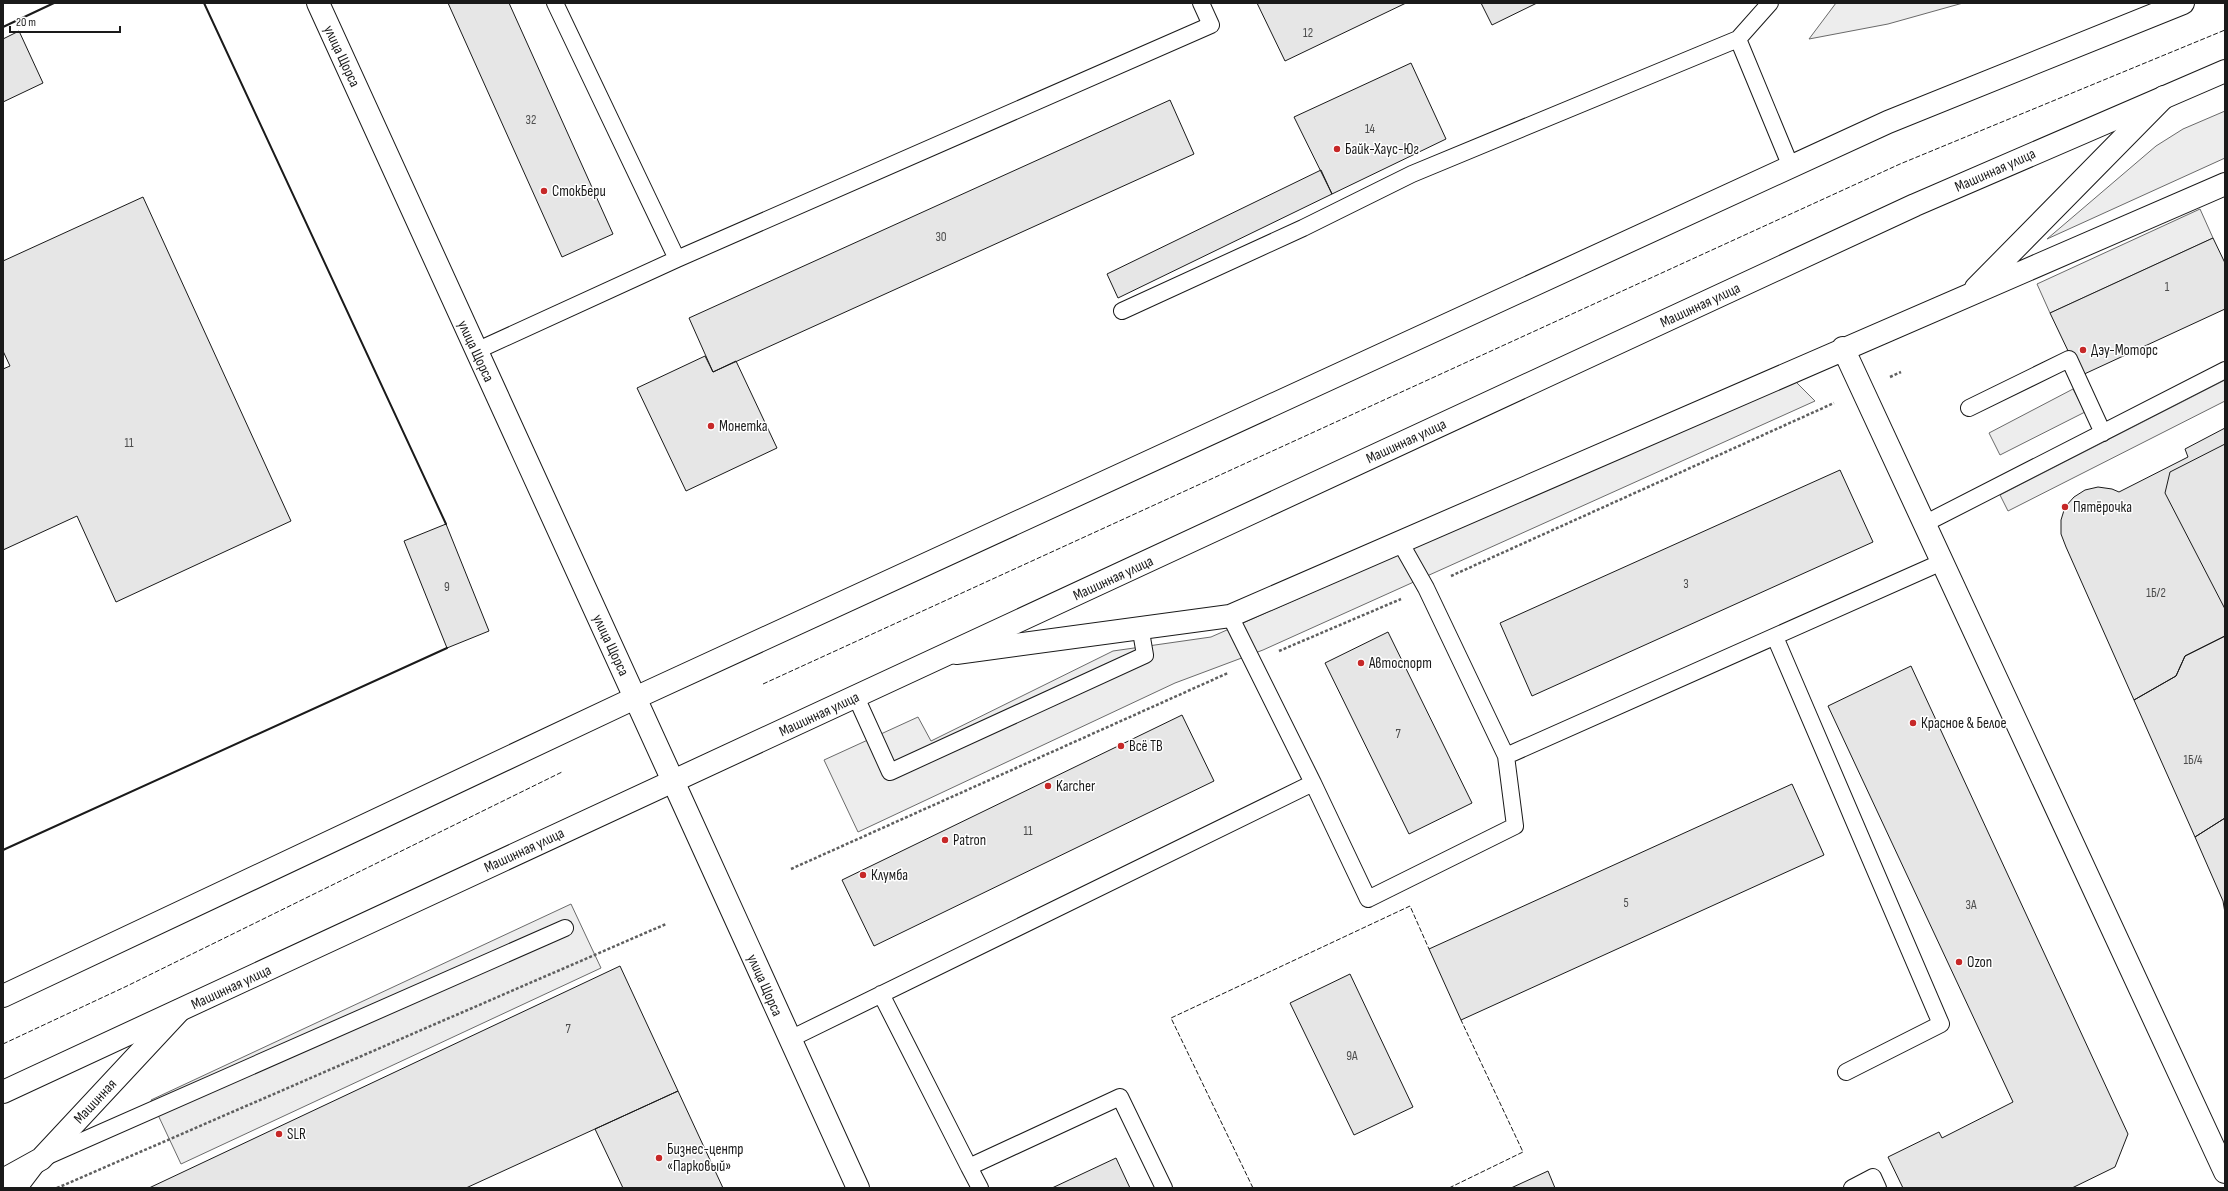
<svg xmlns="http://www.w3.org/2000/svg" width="2228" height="1191" font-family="'Sofia Sans Condensed',sans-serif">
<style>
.built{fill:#ededed;stroke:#6a6a6a}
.building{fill:#e6e6e6;stroke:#1a1a1a}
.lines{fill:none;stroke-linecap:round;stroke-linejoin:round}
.lane-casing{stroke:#1a1a1a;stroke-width:18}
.street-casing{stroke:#1a1a1a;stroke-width:24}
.secondary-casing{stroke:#1a1a1a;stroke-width:24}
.primary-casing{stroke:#1a1a1a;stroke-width:24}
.path{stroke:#5f5f5f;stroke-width:2.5;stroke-dasharray:3 2;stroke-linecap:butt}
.lane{stroke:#fff;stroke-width:16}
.street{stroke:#fff;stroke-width:22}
.secondary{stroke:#fff;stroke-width:22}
.primary{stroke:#fff;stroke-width:22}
.fence{stroke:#1a1a1a;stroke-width:1;stroke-dasharray:5 2;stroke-linecap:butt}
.wall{stroke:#1a1a1a;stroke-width:2}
.poi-dot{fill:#c62828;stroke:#fff;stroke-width:1.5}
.labels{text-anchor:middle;stroke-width:3;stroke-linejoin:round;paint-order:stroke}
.number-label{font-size:13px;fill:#4d4d4d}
.street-label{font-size:15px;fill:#1a1a1a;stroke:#fff}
.poi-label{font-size:15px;fill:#1a1a1a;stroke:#fff;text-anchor:start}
</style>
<rect width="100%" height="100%" fill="#fff"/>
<!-- built -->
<path class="built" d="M1836 3H1963L1888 24 1809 39Z
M2225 111V158L2047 239 2156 146 2183 129Z
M2200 209 2213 238 2050 313 2037 284Z
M1794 380 1815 401 1263 650 1175 683 858 832 824 760 918 717 931 741 1113 651 1211 637Z
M2225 380V401L2008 511 2000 495Z
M2073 389 2085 412 2000 455 1989 433Z
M571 904 601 968 181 1164 151 1100Z"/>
<!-- building -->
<path class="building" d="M448 3H509L613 234 562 257Z
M1257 3H1406L1285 61Z
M1481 3H1537L1492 25Z
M19 31 43 83 3 102V39Z
M1411 63 1446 139 1332 194 1294 117Z
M1170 100 1194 154 713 372 689 318Z
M1321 170 1332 194 1118 298 1107 274Z
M143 197 291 521 116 602 77 516 3 550V369L10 366 3 351V261Z
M2213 238 2225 263V309L2080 376 2050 313Z
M705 356 713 372 736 361 777 448 686 491 637 388Z
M2225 428V636L2185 656 2176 676 2134 700 2066 547 2061 534V520L2065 507 2074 497 2085 490 2098 487 2112 489 2119 492 2188 457 2185 449Z
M2225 444V609L2165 493 2170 472Z
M1840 470 1873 542 1532 696 1500 623Z
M446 524 489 631 447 648 404 541Z
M1388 632 1472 803 1409 834 1325 663Z
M2225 636V818L2195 837 2134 700 2176 676 2185 656Z
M1911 666 2128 1134 2115 1167 2072 1188H1903L1888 1157 1939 1132 1942 1138 2013 1102 1828 706Z
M1182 715 1214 781 874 946 842 880Z
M1792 784 1824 855 1461 1020 1429 949Z
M2225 818V913L2223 901 2195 837Z
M620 966 678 1091 466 1188H149Z
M1350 974 1413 1107 1354 1135 1290 1003Z
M678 1091 723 1188H623L595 1129Z
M1116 1158 1130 1188H1052Z
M1548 1171 1555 1188H1511Z"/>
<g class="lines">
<!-- lane casing -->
<g class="lane-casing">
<path id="lane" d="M555 3 677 259
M1738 39 1791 167
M1122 311 1303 228 1412 174 1738 39 1770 3
M476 351 677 259 1211 25 1201 3
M1969 408 2069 359 2103 433
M1924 524 2225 370
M1400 542 1426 588 1506 756
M1775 637 1941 1024 1846 1072
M856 697 890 772 1145 655 1140 626
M1313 783 1368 899 1515 826 1506 756 1942 562
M881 994 969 1167
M790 1039 1313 783 1230 616
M19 1188 41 1159 565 928
M980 1188 969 1167 1120 1097 1164 1188
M1852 1188 1873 1177 1878 1188"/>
</g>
<!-- street casing -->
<g class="street-casing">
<path id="street" d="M1976 288 2164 97
M1843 348 2225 1172
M956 653 1230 616 2225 184
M673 781 858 1188
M3 1180 41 1159 179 1011"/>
</g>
<!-- secondary casing -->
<g class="secondary-casing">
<path id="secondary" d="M318 3 673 781"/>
</g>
<!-- primary casing -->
<g class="primary-casing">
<path id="primary" d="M3 996 635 698 1888 122 2183 3
M3 1092 1915 205 2225 71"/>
</g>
<!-- path -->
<path class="path" d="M1890 377 1901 372
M1451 576 1834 403
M1279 651 1401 599
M791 869 1228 673
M57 1188 666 924"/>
<!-- lane -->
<use href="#lane" class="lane"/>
<!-- street -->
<use href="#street" class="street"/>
<!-- secondary -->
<use href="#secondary" class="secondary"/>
<!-- primary -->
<use href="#primary" class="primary"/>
<!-- fence -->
<path class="fence" d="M763 684 1900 164 2225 30
M3 1044 127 986 562 772
M1253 1188 1171 1018 1410 906 1429 949
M1449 1188 1523 1152 1461 1020"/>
<!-- wall -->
<path class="wall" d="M204 3 446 524
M3 27 54 3
M3 850 447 648"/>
</g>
<!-- markers -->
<g class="poi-dot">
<circle cx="1337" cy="149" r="4"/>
<circle cx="544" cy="191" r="4"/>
<circle cx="2083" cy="350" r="4"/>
<circle cx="711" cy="426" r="4"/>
<circle cx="2065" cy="507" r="4"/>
<circle cx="1361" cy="663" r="4"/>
<circle cx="1913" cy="723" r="4"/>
<circle cx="1121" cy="746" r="4"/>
<circle cx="1048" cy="786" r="4"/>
<circle cx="945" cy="840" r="4"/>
<circle cx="863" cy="875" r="4"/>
<circle cx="1959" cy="962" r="4"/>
<circle cx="279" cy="1134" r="4"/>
<circle cx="659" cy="1158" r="4"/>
</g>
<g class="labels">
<!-- number labels -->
<g class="number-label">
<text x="1308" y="37">12</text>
<text x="531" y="124">32</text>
<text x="1370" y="133">14</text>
<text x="941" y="241">30</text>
<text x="2167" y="291">1</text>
<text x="129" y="447">11</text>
<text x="1686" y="588">3</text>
<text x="447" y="591">9</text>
<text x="2156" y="597">1Б/2</text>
<text x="1398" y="738">7</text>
<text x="2193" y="764">1Б/4</text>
<text x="1028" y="835">11</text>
<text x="1626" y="907">5</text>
<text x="1971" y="909">3А</text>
<text x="568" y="1033">7</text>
<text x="1352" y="1060">9А</text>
</g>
<!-- street labels -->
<g class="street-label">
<text transform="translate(342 56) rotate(65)" y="5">улица Щорса</text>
<text transform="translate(1995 170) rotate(-24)" y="5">Машинная улица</text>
<text transform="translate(1700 305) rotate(-25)" y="5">Машинная улица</text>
<text transform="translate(476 351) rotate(65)" y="5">улица Щорса</text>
<text transform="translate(1406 441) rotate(-25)" y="5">Машинная улица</text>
<text transform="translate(1113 578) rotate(-25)" y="5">Машинная улица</text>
<text transform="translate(611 645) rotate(65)" y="5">улица Щорса</text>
<text transform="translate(819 714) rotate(-25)" y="5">Машинная улица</text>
<text transform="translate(524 850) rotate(-25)" y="5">Машинная улица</text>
<text transform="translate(765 985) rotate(66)" y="5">улица Щорса</text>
<text transform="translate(231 987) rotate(-25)" y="5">Машинная улица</text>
<text transform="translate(95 1101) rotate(-47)" y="5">Машинная</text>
</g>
<!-- poi labels -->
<g class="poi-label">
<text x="1345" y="154">Байк-Хаус-Юг</text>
<text x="552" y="196">СтокБери</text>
<text x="2091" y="355">Дэу-Моторс</text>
<text x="719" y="431">Монетка</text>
<text x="2073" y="512">Пятёрочка</text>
<text x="1369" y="668">Автоспорт</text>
<text x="1921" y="728">Красное &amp; Белое</text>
<text x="1129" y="751">Всё ТВ</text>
<text x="1056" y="791">Karcher</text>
<text x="953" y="845">Patron</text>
<text x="871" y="880">Клумба</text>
<text x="1967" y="967">Ozon</text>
<text x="287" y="1139">SLR</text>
<text x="667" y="1154">Бизнес-центр<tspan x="667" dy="17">«Парковый»</tspan></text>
</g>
</g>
<!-- border -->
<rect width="2228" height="1191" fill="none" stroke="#1a1a1a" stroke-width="8"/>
<!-- scale -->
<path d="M10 26v6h110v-6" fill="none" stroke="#1a1a1a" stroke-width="2"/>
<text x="16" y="26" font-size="12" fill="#1a1a1a" stroke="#ffffff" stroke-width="3" paint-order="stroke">20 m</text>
</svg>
